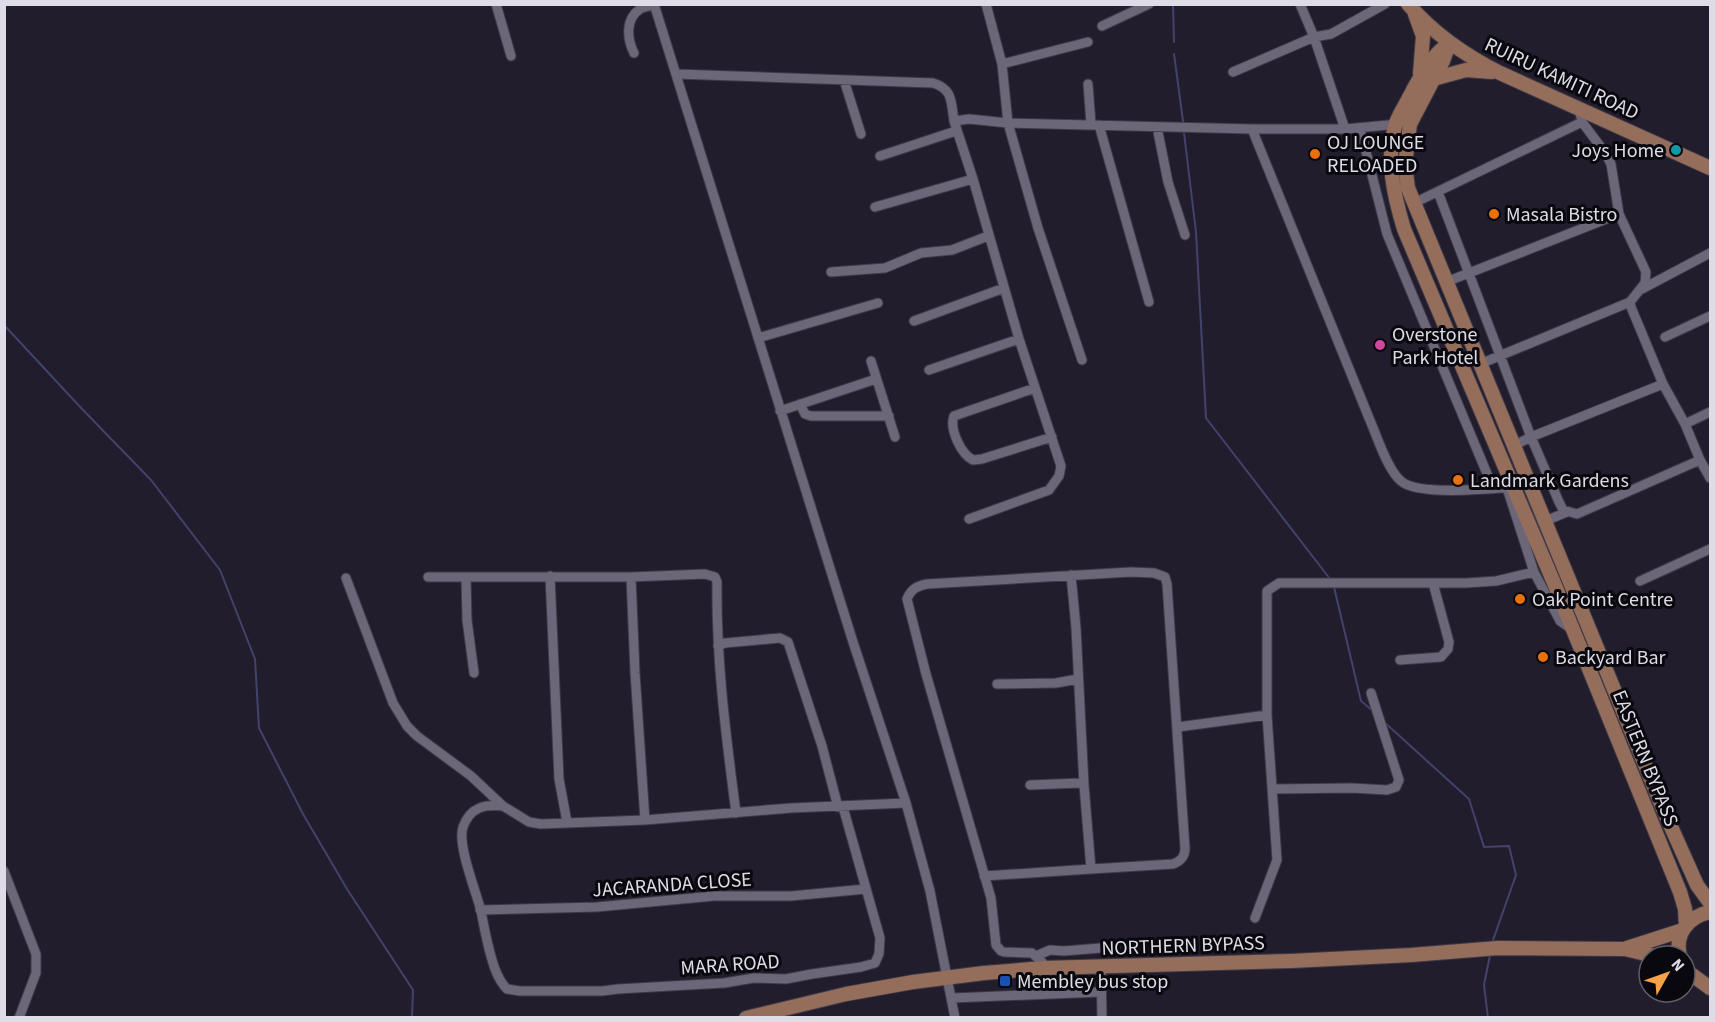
<svg xmlns="http://www.w3.org/2000/svg" width="1715" height="1022" font-family="'Source Sans 3',sans-serif">
<style>
.lines{fill:none;stroke-linecap:round;stroke-linejoin:round}
.stream{stroke:#43426c;stroke-width:2}
.minor-casing{stroke:#3e3a46;stroke-width:11}
.primary-casing{stroke:#3e3a46;stroke-width:16}
.minor{stroke:#6b6678;stroke-width:9}
.primary{stroke:#956d5b;stroke-width:14}
.culture-dot{fill:#0f9aa8;stroke:#0a080f;stroke-width:2}
.food-dot{fill:#e8710a;stroke:#0a080f;stroke-width:2}
.hotel-dot{fill:#d1479c;stroke:#0a080f;stroke-width:2}
.transit-dot{fill:#1a4fb4;stroke:#0a080f;stroke-width:2}
.labels{text-anchor:middle;stroke-width:6;stroke-linejoin:round;paint-order:stroke}
.street-label{font-size:20px;fill:#dedce6;stroke:#0a080f}
.poi-label{font-size:20px;fill:#dedce6;stroke:#0a080f;text-anchor:start}
</style>
<rect width="100%" height="100%" fill="#211d2c"/>
<g class="lines">
<!-- stream -->
<path class="stream" d="M1173 4 1174 42
M1174 54 1183 121
M1184 133 1196 232 1206 418 1330 579
M4 325 83 410 151 480 220 570 255 659 259 728 303 814 347 889 413 990 412 1018
M1334 587 1361 701 1373 711
M1383 721 1469 799 1484 847 1509 846 1516 875 1492 943
M1488 1018 1484 985 1490 955"/>
<!-- minor casing -->
<g class="minor-casing">
<path id="minor" d="M496 4 511 56
M654 4 853 642 906 803 930 891 955 1018
M986 4 1002 64 1008 123 1038 228 1082 360
M1300 4 1314 37 1331 34 1385 4
M1102 26 1149 4
M634 53C627 39 625 19 640 9 644 7 650 6 654 5
M1002 64 1088 42
M1233 72 1314 37 1345 129
M676 74 933 83C953 89 951 102 954 121L969 119 1008 123 1252 129H1345L1399 124
M844 80 861 134
M1088 84 1091 124
M1579 109 1582 122 1606 154 1611 164 1619 214 1646 272 1645 283 1630 302 1631 307 1663 384 1685 424
M954 121 973 179 1019 339 1061 466 1059 476 1049 490 969 519
M1099 125 1149 302
M1157 127 1168 182 1185 235
M1360 128 1387 234 1493 488
M1252 129 1369 418C1377 436 1387 469 1401 481 1417 496 1489 489 1512 487
M880 156 956 131
M1438 192 1531 437 1513 446
M1414 203 1582 122
M875 207 973 179
M831 272 885 268 921 253 952 250 988 236
M1446 282 1619 214
M1642 289 1710 253
M914 321 1004 288
M1665 337 1710 316
M758 338 878 303
M871 361 895 437
M1480 364 1630 302
M929 370 1019 339
M1663 384 1531 437 1559 502 1563 510 1577 514 1700 460 1710 478
M1035 388 954 416C949 429 961 454 973 460L982 459 1052 437
M800 404 805 414 811 416H889
M780 411 876 379
M1700 460 1685 424 1710 412
M1545 521 1567 512
M1534 572 1560 621 1573 630
M1071 575 1076 628 1084 785
M550 576 559 779 567 822
M428 577H631L705 574 715 577 717 582C716 660 726 736 736 813
M631 577 635 673 645 820
M346 578 393 703 407 726 417 736 471 776 503 806 529 822 541 824 645 820 791 808 906 803
M466 578 467 620 474 673
M1640 581 1710 549
M718 646 725 643 780 638 788 642 822 746 838 807
M1400 660 1441 657 1448 649 1449 642 1433 583
M997 684 1056 683 1078 679
M1178 727 1267 715V591L1279 583H1466L1496 581 1534 572 1507 488
M1030 785 1080 783 1084 785 1091 869 1173 864C1181 861 1185 857 1185 848L1167 584 1165 577 1154 573 1131 572 927 584C917 586 911 589 907 599L926 674 991 898 996 945 1001 951 1004 952 1032 953 1043 963 1044 968
M1273 789 1352 788 1387 790 1396 787 1399 780 1371 693
M503 806C485 804 470 807 463 827 457 845 476 891 481 911 485 931 488 950 495 969 498 977 501 983 507 989L520 991H602L618 989 724 983 754 978 786 979 812 974 861 967 875 963 879 954 880 938 843 807
M4 871 36 954V973L19 1018
M984 876 1091 869
M480 910 597 907 714 896H791L866 889
M1255 918 1277 860 1267 715
M1036 956 1050 950 1064 951 1101 948
M1101 967 1102 1018
M952 998 1101 992"/>
</g>
<!-- primary casing -->
<g class="primary-casing">
<path id="primary" d="M1408 4C1434 34 1466 56 1500 73L1710 168
M1415 14 1423 36 1420 74
M1450 43C1433 54 1423 72 1413 90 1408 101 1400 112 1396 123 1385 158 1394 196 1404 229L1554 583 1680 892 1685 909 1686 926
M1449 44 1443 61 1410 124 1405 165 1408 188 1664 811 1697 885 1710 903
M1433 79 1466 70 1492 72
M1627 948 1683 930
M1680 956C1674 934 1689 916 1710 912
M1685 967 1688 972 1710 988
M746 1018 846 994 913 982 984 973 1044 968 1291 961 1411 955 1498 948 1625 949 1654 956"/>
</g>
<!-- minor -->
<use href="#minor" class="minor"/>
<!-- primary -->
<use href="#primary" class="primary"/>
</g>
<!-- markers -->
<circle class="culture-dot" cx="1676" cy="150" r="6"/>
<g class="food-dot">
<circle cx="1315" cy="154" r="6"/>
<circle cx="1494" cy="214" r="6"/>
<circle cx="1458" cy="480" r="6"/>
<circle cx="1520" cy="599" r="6"/>
<circle cx="1543" cy="657" r="6"/>
</g>
<circle class="hotel-dot" cx="1380" cy="345" r="6"/>
<rect class="transit-dot" x="999" y="975" width="12" height="12" rx="3"/>
<g class="labels">
<!-- street labels -->
<g class="street-label">
<text transform="translate(1562 78) rotate(25)" y="7">RUIRU KAMITI ROAD</text>
<text transform="translate(1646 758) rotate(68)" y="7">EASTERN BYPASS</text>
<text transform="translate(672 884) rotate(-4)" y="7">JACARANDA CLOSE</text>
<text transform="translate(1183 945) rotate(-2)" y="7">NORTHERN BYPASS</text>
<text transform="translate(730 964) rotate(-4)" y="7">MARA ROAD</text>
</g>
<!-- poi labels -->
<g class="poi-label">
<text x="1327" y="149">OJ LOUNGE<tspan x="1327" dy="23">RELOADED</tspan></text>
<text x="1664" y="157" text-anchor="end">Joys Home</text>
<text x="1506" y="221">Masala Bistro</text>
<text x="1392" y="341">Overstone<tspan x="1392" dy="23">Park Hotel</tspan></text>
<text x="1470" y="487">Landmark Gardens</text>
<text x="1532" y="606">Oak Point Centre</text>
<text x="1555" y="664">Backyard Bar</text>
<text x="1017" y="988">Membley bus stop</text>
</g>
</g>
<!-- border -->
<rect width="1715" height="1022" fill="none" stroke="#dedce6" stroke-width="12"/>
<!-- north arrow -->
<g transform="translate(1667 974) rotate(50)"><circle r="28" fill="#0a080f" stroke="#5f5d65" stroke-width="1.5"/>
<path d="M0-4.5L10 22L0 15L-10 22Z" fill="#f7a248"/>
<text y="-9" font-size="16" font-weight="bold" text-anchor="middle" fill="#dedce6">N</text>
</g>
</svg>
